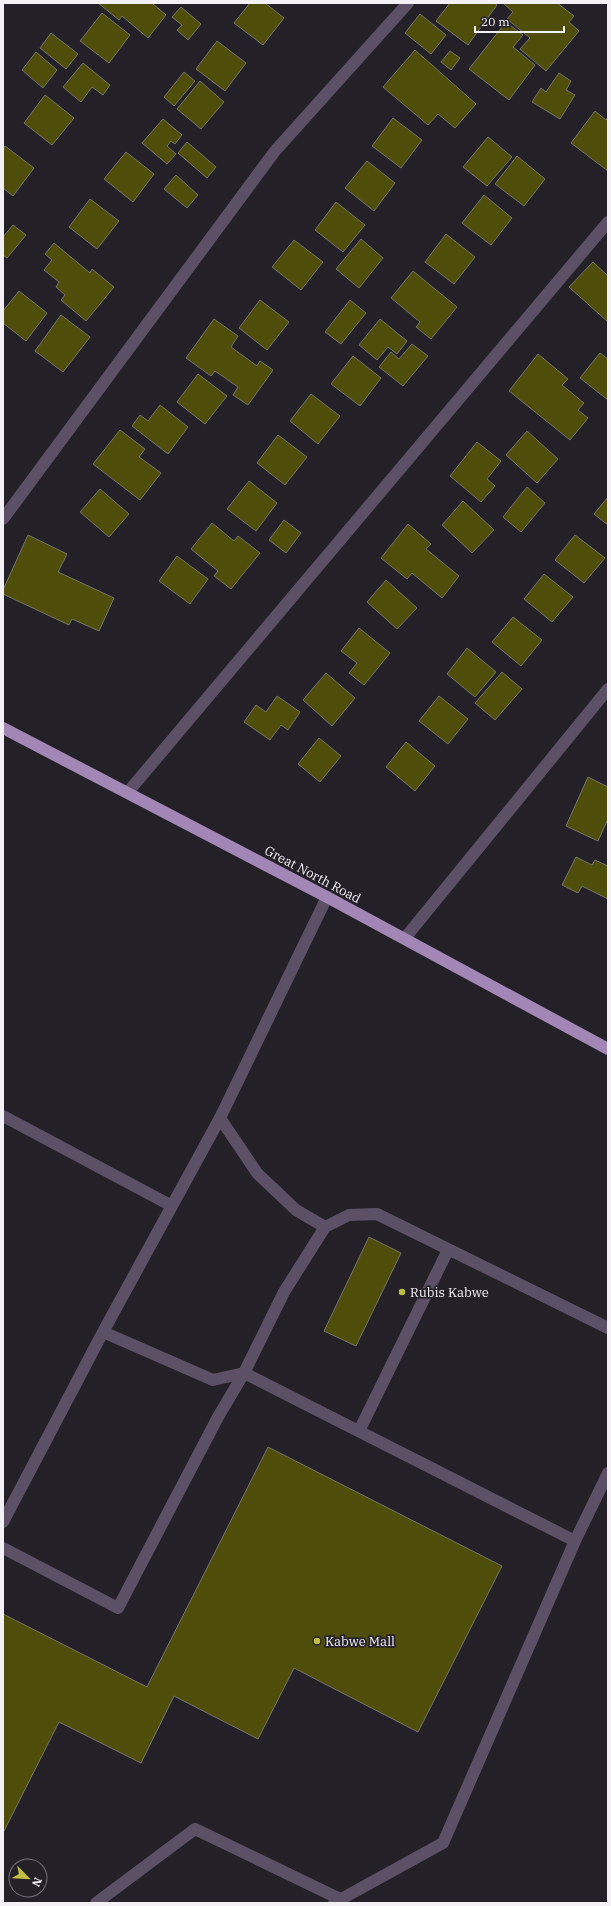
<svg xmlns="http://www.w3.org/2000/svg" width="611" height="1906" font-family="'IBM Plex Serif',serif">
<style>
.building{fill:#4e4e0a;stroke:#757569}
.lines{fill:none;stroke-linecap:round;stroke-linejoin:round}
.service{stroke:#5c5066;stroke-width:12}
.minor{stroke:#5c5066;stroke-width:12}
.trunk{stroke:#a286b6;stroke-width:12}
.poi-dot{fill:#bfbe41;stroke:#242028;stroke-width:1.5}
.labels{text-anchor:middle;stroke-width:3.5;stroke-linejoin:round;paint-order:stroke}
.street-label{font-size:13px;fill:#f3f0f6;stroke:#242028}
.poi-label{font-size:13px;fill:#f3f0f6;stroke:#242028;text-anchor:start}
</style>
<rect width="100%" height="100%" fill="#242028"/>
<!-- building -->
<path class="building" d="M98 3H152L166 15 148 38 122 16 119 20Z
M250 3H265L284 18 263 45 234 23Z
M450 3H494L497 5 468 45 436 21Z
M503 3H557L574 16 569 22 579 31 546 71 520 49 530 38 507 19 513 12Z
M181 7 201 24 188 40 177 30 182 25 172 17Z
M102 13 130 35 109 63 80 41Z
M420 14 446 35 431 54 405 33Z
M506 22 523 35 513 47 535 65 509 100 469 69Z
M51 33 78 54 66 69 40 48Z
M217 41 246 63 225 91 196 69Z
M415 50 476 104 455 128 438 114 428 125 383 87Z
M450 51 460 58 451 70 441 62Z
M36 52 57 70 43 88 22 70Z
M83 63 110 85 103 95 92 87 81 102 63 87Z
M184 72 195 81 174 106 164 97Z
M559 73 571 81 566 90 575 95 560 119 532 102 541 88 546 92Z
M200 81 224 102 201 129 177 109Z
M45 95 74 118 52 145 24 123Z
M595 111 606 120 608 117V171L571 143Z
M393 118 422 140 401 168 372 146Z
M163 119 182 135 175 144 171 141 167 146 176 154 167 164 142 143Z
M488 137 512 157 487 186 463 167Z
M187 142 216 167 207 178 178 153Z
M5 146 34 168 13 196 3 188V149Z
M126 152 154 174 133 202 104 179Z
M517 156 545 179 524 206 495 184Z
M367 161 395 183 374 211 345 188Z
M176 175 198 195 187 208 164 189Z
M484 195 512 218 491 245 462 223Z
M90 199 119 221 97 249 69 227Z
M336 202 365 225 343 252 315 230Z
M13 225 26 235 7 258 3 255V237Z
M446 234 475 257 454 284 425 262Z
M361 239 383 258 359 288 336 269Z
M294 240 323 262 301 290 272 267Z
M54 243 90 273 92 269 114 287 86 321 61 300 65 295 56 287 59 282 44 270 52 260 45 254Z
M593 262 608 276V322L569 287Z
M413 271 457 307 431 339 416 327 420 322 391 298Z
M19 291 47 313 26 341 3 323V311Z
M260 300 289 322 267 350 239 328Z
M350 300 366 313 341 344 325 332Z
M61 315 90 337 63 372 35 351Z
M214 319 238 336 231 347 257 366 260 361 273 370 248 405 233 395 238 387 215 371 211 376 186 358Z
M380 319 407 341 397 354 388 347 377 360 359 345Z
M412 344 428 356 403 386 379 367 391 352 399 359Z
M600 353 608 359V400L580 378Z
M538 354 568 379 562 385 584 403 578 410 588 418 570 440 509 391Z
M353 356 381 378 360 406 331 384Z
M198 374 227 396 205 424 177 402Z
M311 394 340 416 318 444 290 421Z
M160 405 188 427 168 454 132 426 140 415 148 421Z
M120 430 145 449 139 457 161 473 140 500 93 464Z
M527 431 558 459 537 483 506 455Z
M278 435 307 457 285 485 257 463Z
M477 442 501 461 487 479 495 486 481 502 450 476Z
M249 481 277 503 256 531 227 509Z
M527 487 545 503 521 532 503 517Z
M100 489 129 514 109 537 80 512Z
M608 497V525L594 514Z
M463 501 494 530 472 553 442 525Z
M284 520 301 533 286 553 269 540Z
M212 523 234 541 238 536 260 553 231 589 214 576 218 571 191 549Z
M408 524 431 544 426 549 459 576 442 598 412 573 407 579 381 558Z
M28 535 67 554 58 572 114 598 99 631 72 619 69 625 3 594V590Z
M575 535 605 558 584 583 555 560Z
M177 556 208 579 190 604 159 581Z
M544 574 573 597 552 622 524 599Z
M386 580 417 608 397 629 367 602Z
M513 617 542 640 521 666 492 642Z
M359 628 390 653 364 685 349 673 357 663 341 651Z
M467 648 496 672 475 697 447 674Z
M502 672 522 689 495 720 475 703Z
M326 673 355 698 332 726 303 700Z
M277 696 300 712 288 730 281 725 270 740 244 722 256 705 266 712Z
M439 696 468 719 448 744 419 721Z
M319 738 341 756 320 782 298 764Z
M406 742 435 766 415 791 386 767Z
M588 777 608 787V819L598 841 566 826Z
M576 857 592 865 595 860 608 866V899L582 886 578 893 562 885Z
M369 1237 401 1253 356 1346 324 1331Z
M268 1447 502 1566 418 1732 294 1668 258 1739 174 1696 141 1763 59 1722 3 1833V1614L147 1687Z"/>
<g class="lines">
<!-- service -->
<path class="service" d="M3 1116 172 1206
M220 1118 257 1173 296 1210 325 1227
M103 1332 213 1380 244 1373 575 1541 608 1473
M359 1431 448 1250
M3 1522 103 1332 220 1118 327 897
M3 1548 118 1608 218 1417 244 1373 284 1292 325 1227 349 1215 377 1214 608 1328
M96 1903 195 1829 340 1899
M334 1903 443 1843 575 1541"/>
<!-- minor -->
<path class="minor" d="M3 519 275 151 408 3
M128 792 608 222
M405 938 608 689"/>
<!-- trunk -->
<path class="trunk" d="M3 728 327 897 608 1049"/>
</g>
<!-- markers -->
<g class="poi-dot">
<circle cx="402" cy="1292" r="4"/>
<circle cx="317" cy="1641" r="4"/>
</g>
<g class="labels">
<!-- street labels -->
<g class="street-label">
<text transform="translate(313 874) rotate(28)" y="5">Great North Road</text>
</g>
<!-- poi labels -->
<g class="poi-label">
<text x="410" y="1297">Rubis Kabwe</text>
<text x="325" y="1646">Kabwe Mall</text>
</g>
</g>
<!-- border -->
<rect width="611" height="1906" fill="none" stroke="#f3f0f6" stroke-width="8"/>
<!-- north arrow -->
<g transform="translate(28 1878) rotate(114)"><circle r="19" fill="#242028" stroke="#77737a"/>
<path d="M0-3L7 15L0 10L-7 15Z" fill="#bfbe41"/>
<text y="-6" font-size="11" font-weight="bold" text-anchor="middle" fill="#f3f0f6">N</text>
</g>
<!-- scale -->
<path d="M475 26v6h89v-6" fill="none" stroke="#f3f0f6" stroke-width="2"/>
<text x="481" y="26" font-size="12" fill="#f3f0f6" stroke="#242028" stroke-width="3" paint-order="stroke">20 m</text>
</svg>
